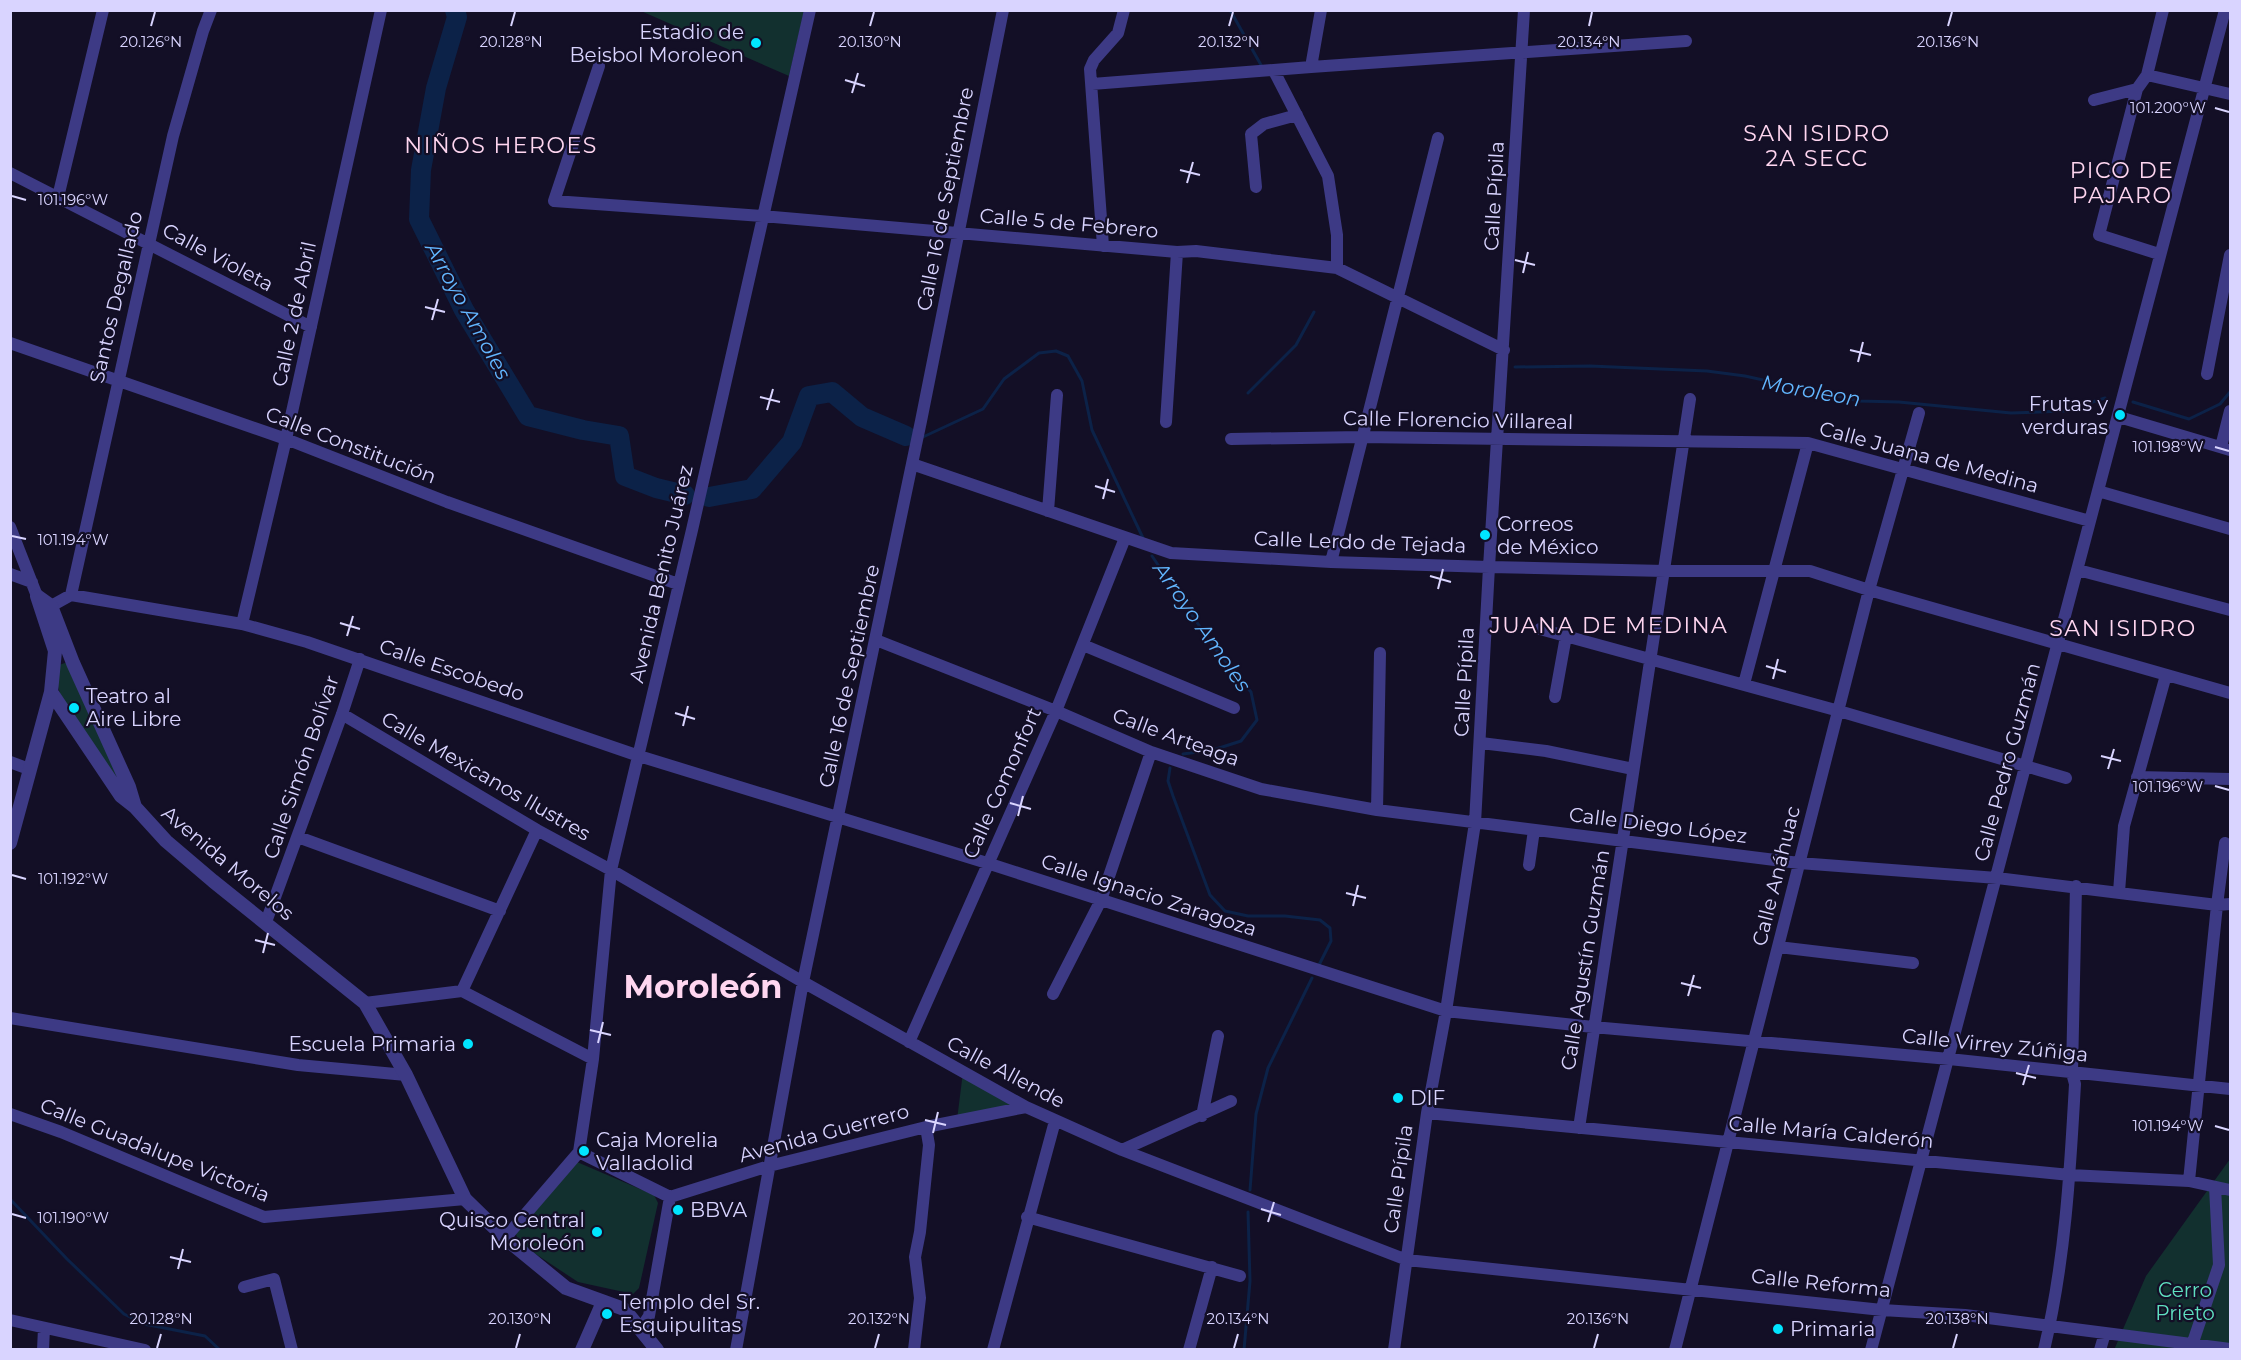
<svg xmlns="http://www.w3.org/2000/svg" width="2241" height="1360" font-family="Montserrat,sans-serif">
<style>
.green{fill:#12302f}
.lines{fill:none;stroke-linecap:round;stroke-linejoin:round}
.stream{stroke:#0c2248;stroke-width:3}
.river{stroke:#0c2248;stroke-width:20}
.minor{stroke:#3d3a85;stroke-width:12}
.tertiary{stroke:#3d3a85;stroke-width:14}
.ticks{fill:none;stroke:#d9d4ff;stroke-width:2}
.poi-dot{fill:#00e5ff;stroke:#130f26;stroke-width:2}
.labels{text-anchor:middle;stroke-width:4.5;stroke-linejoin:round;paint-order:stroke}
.poi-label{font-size:20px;fill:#d9d4ff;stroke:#130f26;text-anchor:start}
.street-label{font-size:20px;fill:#d9d4ff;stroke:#130f26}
.park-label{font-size:20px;fill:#5fe0c0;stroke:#130f26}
.water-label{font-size:21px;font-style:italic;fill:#62b6ff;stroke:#130f26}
.quarter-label{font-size:22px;letter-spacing:1.5px;fill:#ffd6f0;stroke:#130f26}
.town-label{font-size:32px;font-weight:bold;fill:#ffd6f0;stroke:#130f26}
.ticks-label{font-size:15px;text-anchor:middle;fill:#d9d4ff;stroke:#130f26;stroke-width:4.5;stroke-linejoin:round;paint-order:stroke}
</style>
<rect width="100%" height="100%" fill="#130f26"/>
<!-- green -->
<path class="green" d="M641 11H804L789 76Z
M65 663 72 665 124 793 60 694 55 674 59 665Z
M963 1072 1026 1107 957 1120Z
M2230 1159V1349L2114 1350 2146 1276Z
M577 1162 654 1195 658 1203 639 1288 633 1294 578 1282 519 1243 516 1234Z"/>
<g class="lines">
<!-- stream -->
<path class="stream" d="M1230 10 1261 65
M1515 367 1590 366 1707 371 1745 376 1859 401 1899 402 2011 413 2064 411 2105 398
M1248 393 1296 345 1314 312
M2133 402 2189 419 2220 404 2230 392
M923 437 983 409 1004 379 1039 353 1056 351 1068 356 1082 381 1092 430 1143 538
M1152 556 1213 646 1251 692 1257 720 1241 741 1213 750 1183 754
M1170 768 1168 781 1173 796 1210 895 1225 911 1248 916H1285L1320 920 1330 928 1331 941 1319 965
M1250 1190 1256 1114 1268 1068 1312 978
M10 1199 67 1259 124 1314 144 1324 205 1336 220 1350
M1244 1350 1250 1281 1248 1212"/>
<!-- river -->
<path class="river" d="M455 10 457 17 436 88 421 170 419 219 464 310 528 416 583 430 619 436 625 476 656 488 685 495
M709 497 752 489 792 442 809 396 832 392 862 417 906 436"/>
<!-- minor -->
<path class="minor" d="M599 66 554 201 762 216 1177 252 1196 251 1337 268 1504 350
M1311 67 1321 10
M1274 71 1328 176 1337 235V268
M2147 75 2230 94
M1092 84 1311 67 1686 41
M2094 100 2137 89
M10 173 311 327
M1256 187 1251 134 1264 124 1297 115
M58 197 103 10
M1103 246 1090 69 1094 60 1118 33 1124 10
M2159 254 2099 235 2137 89 2147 75 2163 10
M10 343 286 439 447 502 678 584
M2207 374 2230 255
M2119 417 2230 450
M1166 422 1177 252
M1231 439 1362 437 1808 443 2090 521
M2221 447 2230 411
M912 464 1171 553 1331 562 1489 567 1665 571H1810L1869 590 2230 693
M2098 491 2230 529
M1048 511 1057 395
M10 527 37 596
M1331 562 1438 138
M2078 570 2230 610
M10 574 32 582
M71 595 173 136 203 31 211 10
M44 610 71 595 242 624 307 642 639 756 987 863 1446 1011 1593 1027 1949 1059 2230 1089
M242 624 286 439 381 10
M1540 629 1839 711 2066 778
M876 640 1056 711 1151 752 1261 789 1377 810 1799 863 1997 878 2217 905 2230 904
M1083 645 1234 708
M1744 684 1808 443
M1555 697 1566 636
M342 714 537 830 611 870 803 982 1026 1107 1122 1150 1407 1260 1882 1310 1965 1315 2230 1349
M1481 743 1546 751 1633 769
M10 762 29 769
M2137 777 2230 779
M1377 810 1380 653
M298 837 500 911
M1529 865 1534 830
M2119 892 2124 826 2166 675
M266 922 342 714 360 659
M1778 947 1913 963
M462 991 537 830
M1053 994 1101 900 1151 752
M365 1003 462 991 593 1059
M10 1018 298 1065 406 1075
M909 1042 1056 711 1125 538
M1427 1113 2070 1175 2189 1181 2230 1190
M10 1114 61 1132 264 1217 465 1199
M1202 1116 1218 1036
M1579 1128 1690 399
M1122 1150 1231 1101
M579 1152 593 1059 611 870 692 530 810 10
M579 1152 670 1197
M2189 1181 2217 905 2225 843
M670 1197 769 1166 926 1127 1026 1107
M1027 1217 1240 1276
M505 1238 579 1152
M244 1287 274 1279 292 1350
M10 1320 145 1350
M641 1328 649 1316 670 1197
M2192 1345 2219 1265 2215 1187
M43 1350 44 1328
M736 1350 803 982 921 421 1003 10
M914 1350 920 1298 915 1257 920 1232 929 1145 926 1127
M993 1350 1055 1121
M1189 1350 1212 1267
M1394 1350 1427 1113 1446 1011 1475 823 1489 567 1524 10
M1675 1350 1869 590 1919 413
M1871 1350 2225 10
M2044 1350C2065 1262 2070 1174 2075 1084L2072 1073 2076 886
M2100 1350 2105 1333"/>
<!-- tertiary -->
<path class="tertiary" d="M37 596 51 606 73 663 129 787 135 807 166 841 213 881 365 1003 406 1075 465 1199 505 1238 566 1288 624 1309 657 1350
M51 692 121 796 135 807
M10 843 51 692 55 651 37 596
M582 1350 603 1302"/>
</g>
<!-- ticks -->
<path class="ticks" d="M151 26 155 12M511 26 515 12M870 26 874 12M1229 26 1233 12M1589 26 1592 12M1948 26 1952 12M845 80 865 86M852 93 858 73M2215 108 2229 112M1180 170 1200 175M1187 183 1193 162M12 196 26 200M1515 260 1535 265M1523 273 1528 252M425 307 445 312M432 320 438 299M1850 350 1871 355M1858 362 1863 342M760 397 780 402M767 410 773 389M2215 447 2229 451M1095 486 1115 492M1103 499 1108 479M12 536 26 539M1430 576 1451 582M1438 589 1443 569M340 623 360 629M347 636 353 616M1766 666 1786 672M1773 679 1778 659M675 713 695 719M683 726 688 706M2101 756 2121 761M2108 769 2114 749M2215 786 2229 790M1010 803 1031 809M1018 816 1023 796M12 875 26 879M1346 893 1366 898M1353 906 1358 885M255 940 275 945M263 953 268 933M1681 983 1701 988M1688 996 1694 975M590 1030 611 1035M598 1043 603 1022M2016 1073 2036 1078M2023 1085 2029 1065M925 1120 946 1125M2215 1126 2229 1130M933 1133 938 1112M1261 1209 1281 1215M12 1214 26 1218M1268 1222 1274 1202M170 1257 191 1262M178 1269 183 1249M157 1348 161 1334M516 1348 520 1334M875 1348 879 1334M1234 1348 1238 1334M1594 1348 1598 1334M1953 1348 1957 1334"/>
<!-- markers -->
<g class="poi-dot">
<circle cx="756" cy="43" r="6"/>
<circle cx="2120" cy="415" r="6"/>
<circle cx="1485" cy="535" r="6"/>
<circle cx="74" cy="708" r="6"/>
<circle cx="468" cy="1044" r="6"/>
<circle cx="1398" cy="1098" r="6"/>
<circle cx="584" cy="1151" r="6"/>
<circle cx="678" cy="1210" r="6"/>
<circle cx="597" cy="1232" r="6"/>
<circle cx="607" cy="1314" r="6"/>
<circle cx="1778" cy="1329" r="6"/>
</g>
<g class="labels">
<!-- poi labels -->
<g class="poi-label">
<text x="744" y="39" text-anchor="end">Estadio de<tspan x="744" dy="23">Beisbol Moroleon</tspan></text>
<text x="2108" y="411" text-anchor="end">Frutas y<tspan x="2108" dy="23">verduras</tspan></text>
<text x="1497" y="531">Correos<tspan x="1497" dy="23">de México</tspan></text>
<text x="86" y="703">Teatro al<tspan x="86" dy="23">Aire Libre</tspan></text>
<text x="456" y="1051" text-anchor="end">Escuela Primaria</text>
<text x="1410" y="1105">DIF</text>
<text x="596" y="1147">Caja Morelia<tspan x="596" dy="23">Valladolid</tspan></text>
<text x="690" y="1217">BBVA</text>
<text x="585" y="1227" text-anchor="end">Quisco Central<tspan x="585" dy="23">Moroleón</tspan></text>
<text x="619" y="1309">Templo del Sr.<tspan x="619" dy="23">Esquipulitas</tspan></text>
<text x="1790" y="1336">Primaria</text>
</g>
<!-- street labels -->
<g class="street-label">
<text transform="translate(1494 196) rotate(-87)" y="7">Calle Pípila</text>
<text transform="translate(945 199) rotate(-79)" y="7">Calle 16 de Septiembre</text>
<text transform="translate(1069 223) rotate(5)" y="7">Calle 5 de Febrero</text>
<text transform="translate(218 257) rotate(28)" y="7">Calle Violeta</text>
<text transform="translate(116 297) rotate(-77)" y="7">Santos Degallado</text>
<text transform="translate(294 314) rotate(-78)" y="7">Calle 2 de Abril</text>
<text transform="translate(1458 420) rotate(1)" y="7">Calle Florencio Villareal</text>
<text transform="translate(351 445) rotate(21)" y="7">Calle Constitución</text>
<text transform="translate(1929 457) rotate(15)" y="7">Calle Juana de Medina</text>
<text transform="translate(1360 542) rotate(2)" y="7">Calle Lerdo de Tejada</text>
<text transform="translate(661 574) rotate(-77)" y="7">Avenida Benito Juárez</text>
<text transform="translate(452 670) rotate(19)" y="7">Calle Escobedo</text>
<text transform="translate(849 676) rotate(-78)" y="7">Calle 16 de Septiembre</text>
<text transform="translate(1464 682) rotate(-87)" y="7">Calle Pípila</text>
<text transform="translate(1176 737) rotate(20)" y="7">Calle Arteaga</text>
<text transform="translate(2007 762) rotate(-75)" y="7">Calle Pedro Guzmán</text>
<text transform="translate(301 767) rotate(-71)" y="7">Calle Simón Bolívar</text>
<text transform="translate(486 776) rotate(30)" y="7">Calle Mexicanos Ilustres</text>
<text transform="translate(1002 783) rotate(-66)" y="7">Calle Comonfort</text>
<text transform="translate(1658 825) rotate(7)" y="7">Calle Diego López</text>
<text transform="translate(228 863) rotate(40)" y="7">Avenida Morelos</text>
<text transform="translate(1776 876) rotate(-76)" y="7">Calle Anáhuac</text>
<text transform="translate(1149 895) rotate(18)" y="7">Calle Ignacio Zaragoza</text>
<text transform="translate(1585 960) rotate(-81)" y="7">Calle Agustín Guzmán</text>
<text transform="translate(1995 1045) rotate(6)" y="7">Calle Virrey Zúñiga</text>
<text transform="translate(1006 1072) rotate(28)" y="7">Calle Allende</text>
<text transform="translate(1831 1132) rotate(5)" y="7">Calle María Calderón</text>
<text transform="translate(824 1133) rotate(-15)" y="7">Avenida Guerrero</text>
<text transform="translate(155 1150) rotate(22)" y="7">Calle Guadalupe Victoria</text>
<text transform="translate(1398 1179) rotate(-82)" y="7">Calle Pípila</text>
<text transform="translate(1821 1283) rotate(6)" y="7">Calle Reforma</text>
</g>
<!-- park labels -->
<g class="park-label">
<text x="2185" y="1297">Cerro<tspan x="2185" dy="23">Prieto</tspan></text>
</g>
<!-- water labels -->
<g class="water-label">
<text transform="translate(468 311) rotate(61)" y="7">Arroyo Amoles</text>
<text transform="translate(1811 391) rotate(10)" y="7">Moroleon</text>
<text transform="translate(1202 627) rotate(55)" y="7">Arroyo Amoles</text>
</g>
<!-- quarter labels -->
<g class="quarter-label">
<text x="1817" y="141">SAN ISIDRO<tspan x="1817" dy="25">2A SECC</tspan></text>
<text x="501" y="153">NIÑOS HEROES</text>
<text x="2122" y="178">PICO DE<tspan x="2122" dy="25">PAJARO</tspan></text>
<text x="1609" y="633">JUANA DE MEDINA</text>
<text x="2123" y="636">SAN ISIDRO</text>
</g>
<!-- town labels -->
<g class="town-label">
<text x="703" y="998">Moroleón</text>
</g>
</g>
<g class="ticks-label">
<text x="151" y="47">20.126°N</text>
<text x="511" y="47">20.128°N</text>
<text x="870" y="47">20.130°N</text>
<text x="1229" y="47">20.132°N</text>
<text x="1589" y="47">20.134°N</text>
<text x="1948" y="47">20.136°N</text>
<text x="2168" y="113">101.200°W</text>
<text x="73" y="205">101.196°W</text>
<text x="2168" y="452">101.198°W</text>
<text x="73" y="545">101.194°W</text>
<text x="2168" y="792">101.196°W</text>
<text x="73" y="884">101.192°W</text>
<text x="2168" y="1131">101.194°W</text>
<text x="73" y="1223">101.190°W</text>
<text x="161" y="1324">20.128°N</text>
<text x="520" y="1324">20.130°N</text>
<text x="879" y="1324">20.132°N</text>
<text x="1238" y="1324">20.134°N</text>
<text x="1598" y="1324">20.136°N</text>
<text x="1957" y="1324">20.138°N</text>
</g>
<!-- border -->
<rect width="2241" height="1360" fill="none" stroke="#d9d4ff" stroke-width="24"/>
</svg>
